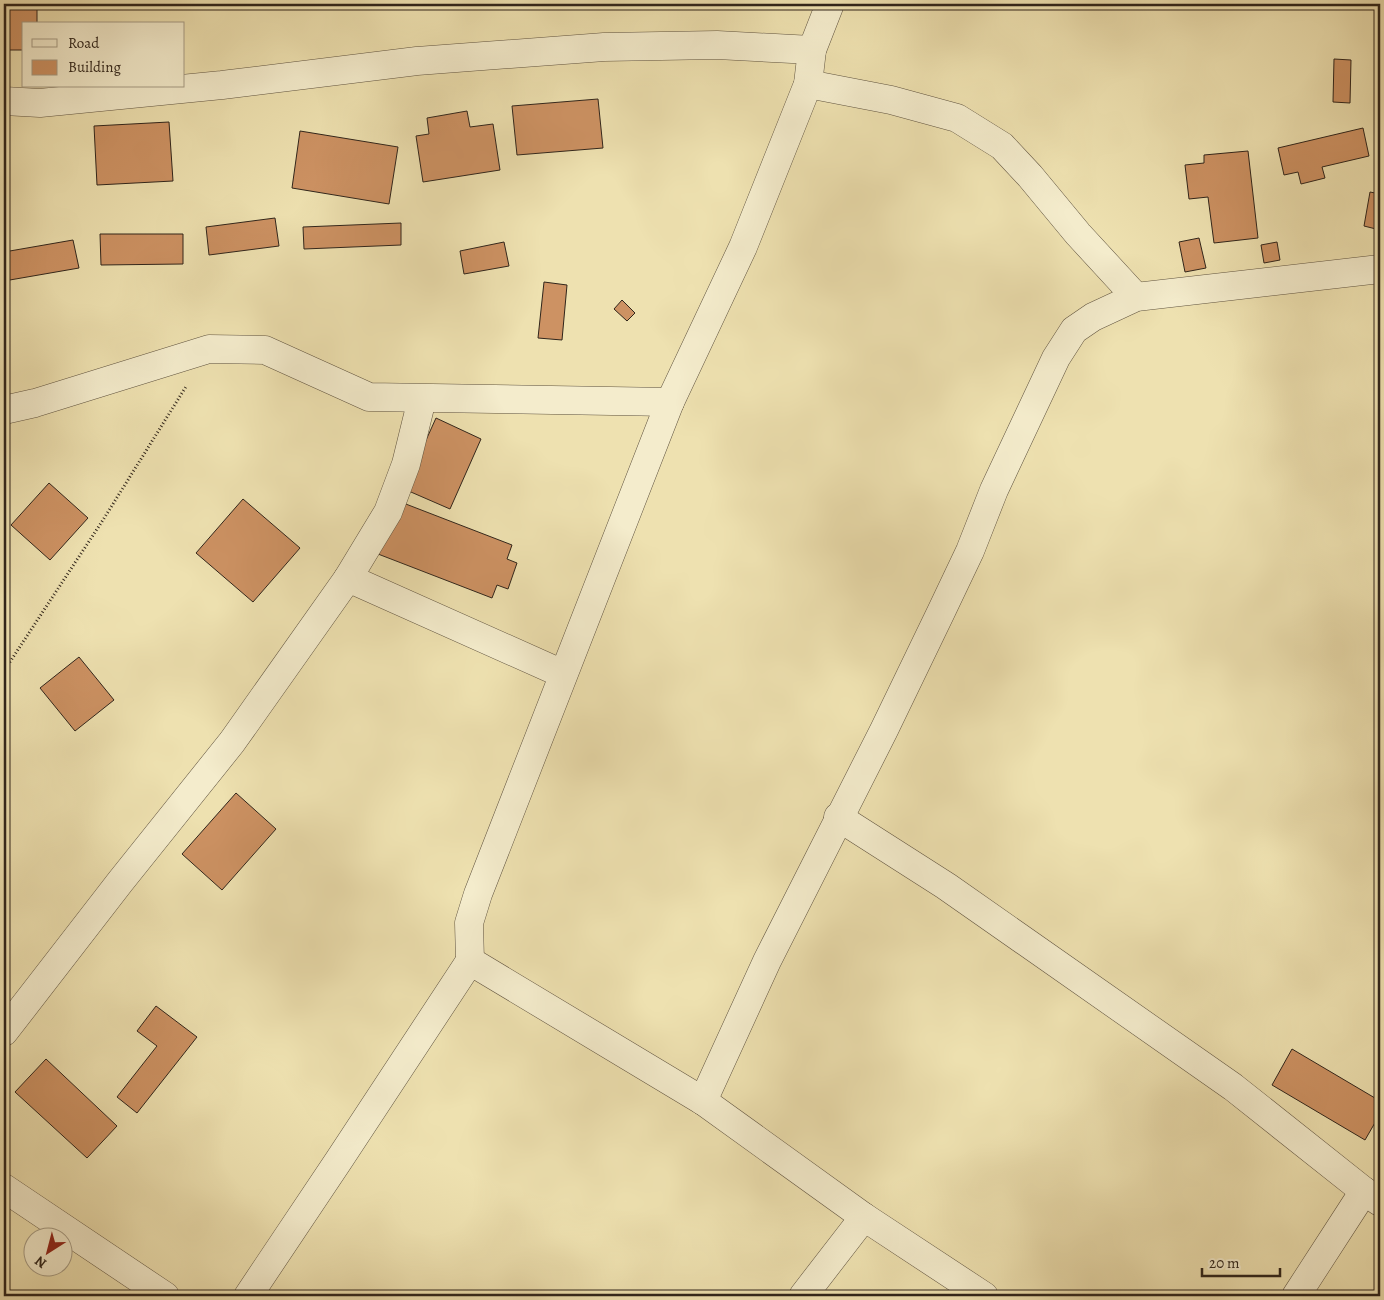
<svg xmlns="http://www.w3.org/2000/svg" width="1384" height="1300" font-family="Alegreya,serif">
<style>
.building{fill:#cd9263;stroke:#30251b}
.lines{fill:none;stroke-linecap:round;stroke-linejoin:round}
.street-casing{stroke:#605440;stroke-width:29}
.path{stroke:#30251b;stroke-width:3;stroke-dasharray:1 2.5;stroke-linecap:butt}
.street{stroke:#f4eccc;stroke-width:28}
</style>
<rect width="100%" height="100%" fill="#eee1b0"/>
<filter id="stains"><feTurbulence type="fractalNoise" baseFrequency=".004" numOctaves="4"/><feColorMatrix values="0 0 0 0 .2 0 0 0 0 .09 0 0 0 0 .02 0 0 0 .5 -.17"/></filter>
<radialGradient id="worn" r=".72"><stop offset=".6" stop-color="#630" stop-opacity="0"/><stop offset="1" stop-color="#630" stop-opacity=".3"/></radialGradient>
<g class="building">
<path d="M4,4H37V24H24V50H4Z"/>
<path d="M1334,59L1351,60L1350,103L1333,102Z"/>
<path d="M598,99L603,148L517,155L512,106Z"/>
<path d="M467,111L470,127L493,124L500,170L423,182L416,136L429,134L427,118Z"/>
<path d="M169,122L173,181L97,185L94,126Z"/>
<path d="M1363,128L1369,156L1322,167L1325,178L1301,184L1298,172L1284,175L1278,148Z"/>
<path d="M300,131L398,147L389,204L292,188Z"/>
<path d="M1248,151L1258,238L1214,243L1208,197L1189,199L1185,165L1204,163V155Z"/>
<path d="M1370,192L1380,194V230L1364,226Z"/>
<path d="M275,218L279,246L209,255L206,227Z"/>
<path d="M401,223V245L304,249L303,227Z"/>
<path d="M100,234H183V264L101,265Z"/>
<path d="M1199,238L1206,268L1185,272L1179,242Z"/>
<path d="M73,240L79,268L4,281V252Z"/>
<path d="M504,242L509,266L464,274L460,251Z"/>
<path d="M1277,242L1280,260L1264,263L1261,245Z"/>
<path d="M544,282L567,285L562,340L538,338Z"/>
<path d="M622,300L635,313L627,321L614,309Z"/>
<path d="M436,418L481,439L450,509L404,489Z"/>
<path d="M49,483L88,518L50,560L11,525Z"/>
<path d="M243,499L300,548L253,602L196,553Z"/>
<path d="M398,501L512,545L507,559L517,563L508,589L497,585L492,598L378,554Z"/>
<path d="M79,657L114,700L75,731L40,688Z"/>
<path d="M236,793L276,829L222,890L182,854Z"/>
<path d="M156,1006L197,1037L137,1113L117,1097L157,1046L137,1031Z"/>
<path d="M1292,1049L1380,1101V1114L1365,1140L1272,1085Z"/>
<path d="M46,1059L117,1126L87,1158L15,1092Z"/>
</g>
<g class="lines">
<defs>
<g id="street">
<path d="M808,84L891,100L957,118L1002,146L1030,176L1078,234L1136,297"/>
<path d="M4,101L40,103L222,85L417,61L604,47L717,45L812,50"/>
<path d="M4,410L35,403L209,349L265,350L369,397L670,402"/>
<path d="M348,578L563,674"/>
<path d="M838,817L946,886L1233,1087L1364,1191"/>
<path d="M470,961L469,923L478,894L670,402L743,247L808,84L812,50L830,4"/>
<path d="M4,1032L120,882L232,742L348,578L388,512L406,464L422,399"/>
<path d="M703,1101L767,961L884,730L941,612L970,551L994,490L1056,358L1074,330L1093,317L1136,297L1380,269"/>
<path d="M4,1188L165,1296"/>
<path d="M248,1296L339,1160L470,961L703,1101L864,1217"/>
<path d="M803,1296L864,1217L984,1296"/>
<path d="M1296,1296L1364,1191L1380,1202"/>
</g>
</defs>
<use href="#street" class="street-casing"/>
<path class="path" d="M4,671L103,520L187,385"/>
<use href="#street" class="street"/>
</g>
<rect width="1384" height="1300" fill="none" stroke="#eee1b0" stroke-width="20"/>
<rect x="5" y="5" width="1374" height="1290" fill="none" stroke="#30251b" stroke-width="2.5"/>
<rect x="10" y="10" width="1364" height="1280" fill="none" stroke="#30251b"/>
<rect x="22" y="22" width="162" height="65" fill="#f4eccc" stroke="#a69c85"/>
<rect x="32" y="39" width="25" height="8" fill="#f4eccc" stroke="#a69c85"/>
<text x="68" y="48" font-size="15" fill="#30251b">Road</text>
<rect x="32" y="60" width="25" height="15" fill="#cd9263" stroke="#a69c85"/>
<text x="68" y="72" font-size="15" fill="#30251b">Building</text>
<g transform="translate(48 1252) rotate(216)"><circle r="24" fill="#f4eccc" stroke="#a69c85"/>
<path d="M0-4L9 19L0 12L-9 19Z" fill="#8f2418"/>
<text y="-8" font-size="14" font-weight="bold" text-anchor="middle" fill="#30251b">N</text>
</g>
<path d="M1202 1268v8h78v-8" fill="none" stroke="#30251b" stroke-width="2.5"/>
<text x="1209" y="1268" font-size="15" fill="#30251b" stroke="#f4eccc" stroke-width="4" paint-order="stroke">20 m</text>
<rect width="100%" height="100%" filter="url(#stains)"/>
<rect width="100%" height="100%" fill="url(#worn)"/>
</svg>
